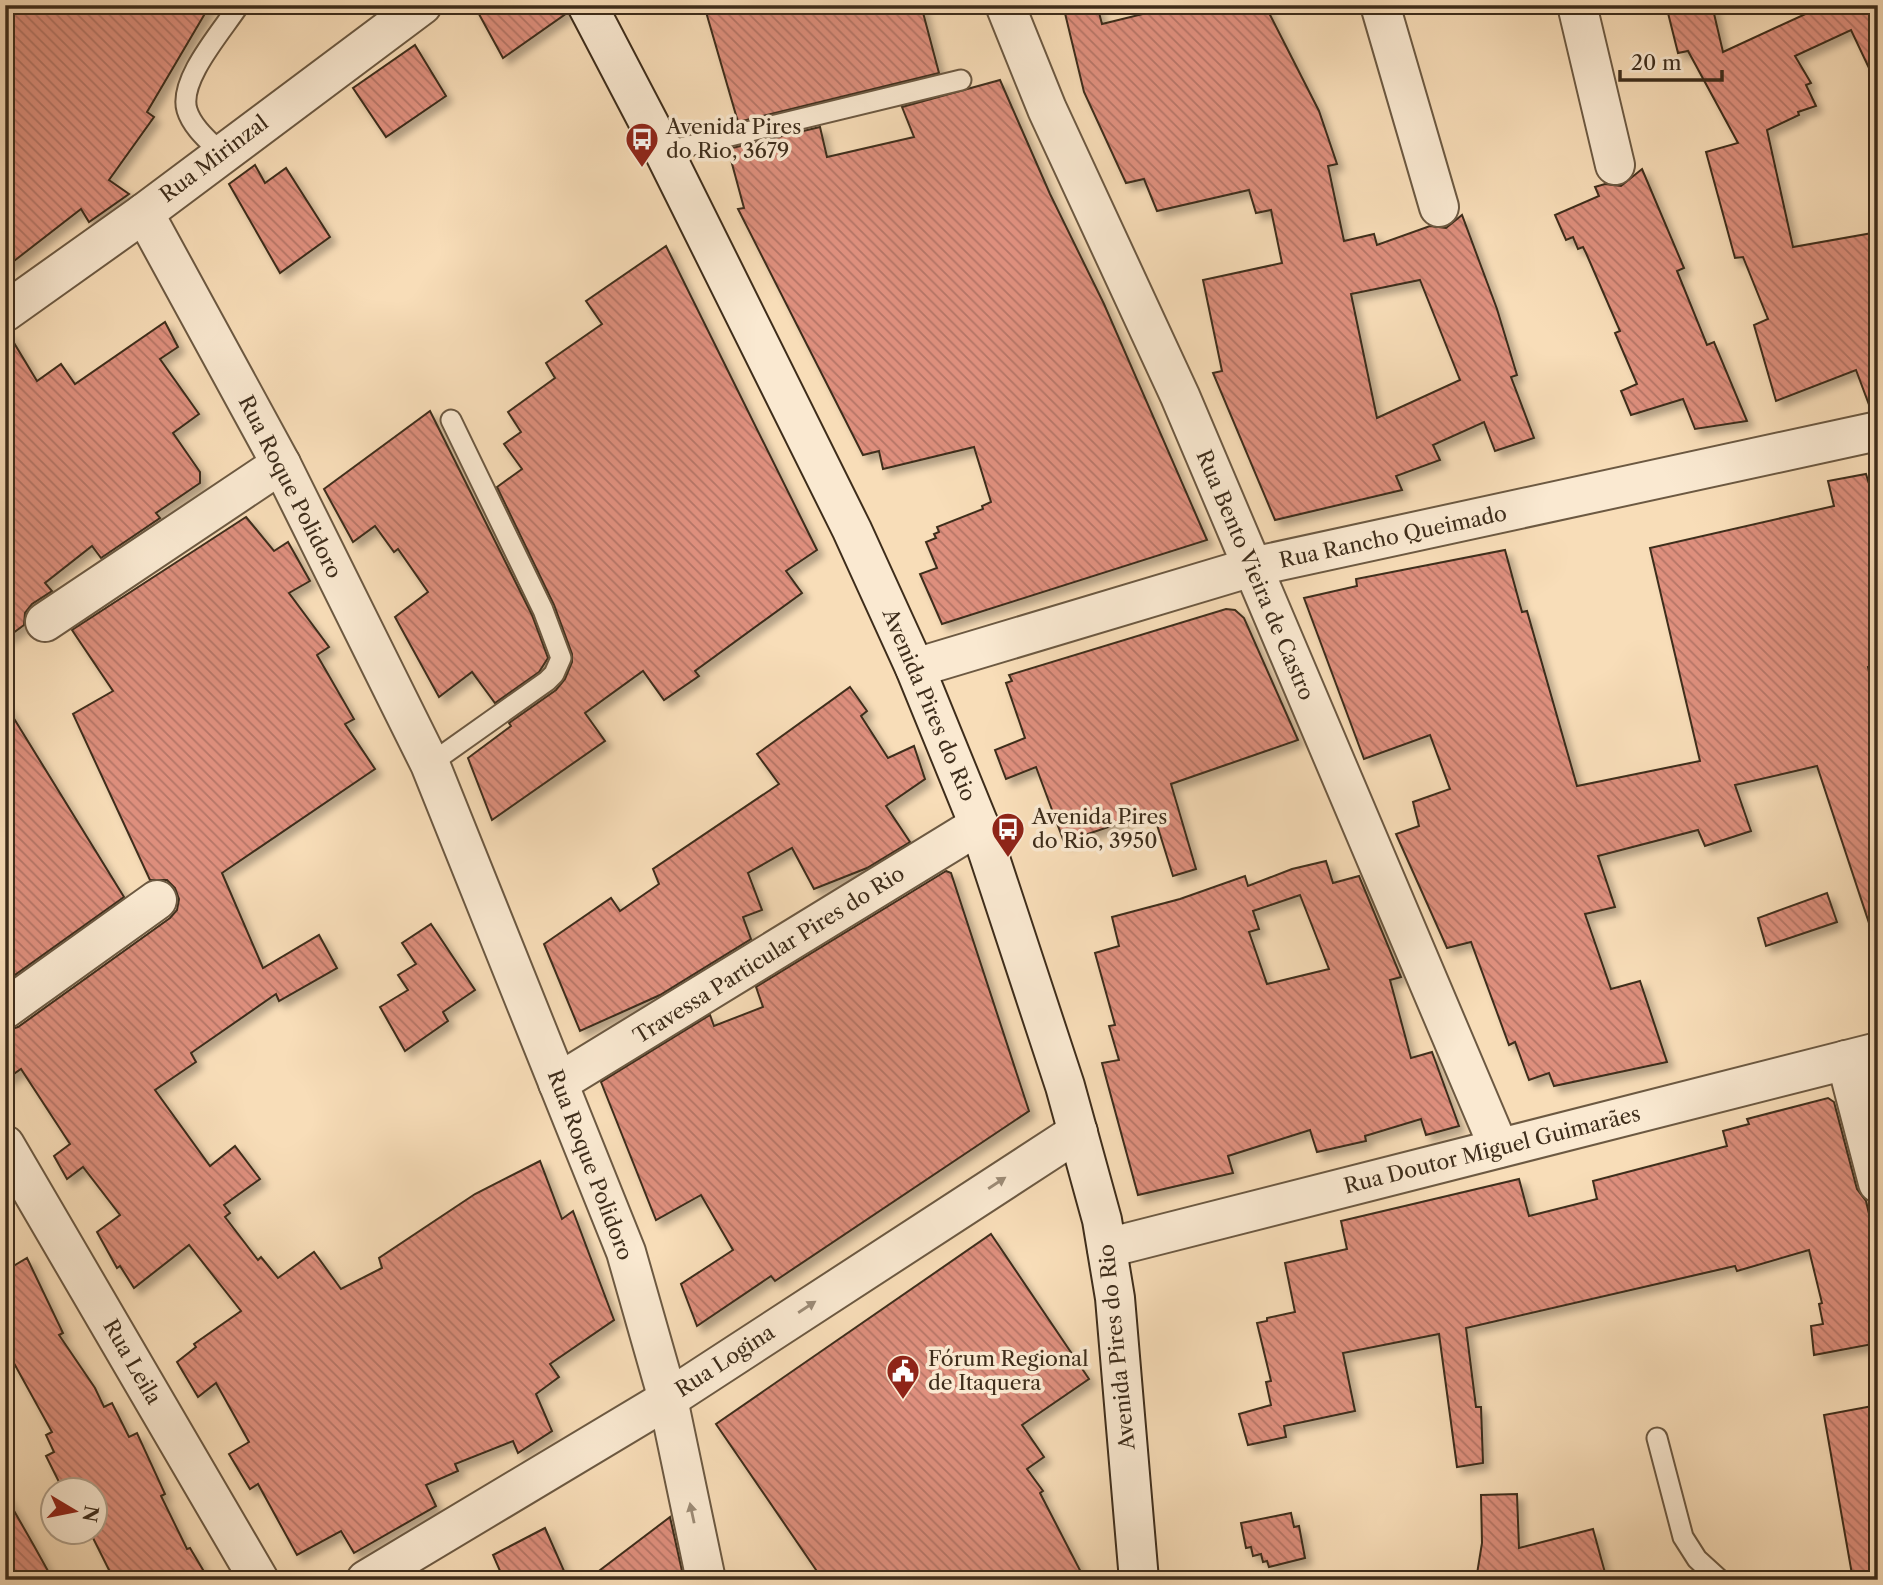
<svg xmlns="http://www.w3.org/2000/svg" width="1883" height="1585" font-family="'Libre Caslon Text',serif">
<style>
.building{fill:url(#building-back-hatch);stroke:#3e2d1b;stroke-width:2;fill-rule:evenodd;filter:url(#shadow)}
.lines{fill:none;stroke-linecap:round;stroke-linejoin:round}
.service-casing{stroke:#6c5942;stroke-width:23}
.minor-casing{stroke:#6c5942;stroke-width:42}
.secondary-casing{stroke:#3e2d1b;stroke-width:42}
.service{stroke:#fae9d1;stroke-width:19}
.minor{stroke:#fae9d1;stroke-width:38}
.secondary{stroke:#fae9d1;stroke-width:38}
.oneway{fill:#9c8b76}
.labels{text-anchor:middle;stroke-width:7;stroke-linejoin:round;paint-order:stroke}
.poi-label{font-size:21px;fill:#3e2d1b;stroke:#fae9d1;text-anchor:start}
.street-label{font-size:21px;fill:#3e2d1b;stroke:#fae9d1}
</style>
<defs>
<pattern id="building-back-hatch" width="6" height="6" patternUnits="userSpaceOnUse" patternTransform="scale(1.75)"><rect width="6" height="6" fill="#de8f7d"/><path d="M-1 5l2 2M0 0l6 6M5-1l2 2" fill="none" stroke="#b57566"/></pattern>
<filter id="shadow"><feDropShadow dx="6" dy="6" stdDeviation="3.5" flood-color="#0004"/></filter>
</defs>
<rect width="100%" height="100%" fill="#f8ddb8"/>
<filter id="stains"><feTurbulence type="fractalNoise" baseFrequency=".00286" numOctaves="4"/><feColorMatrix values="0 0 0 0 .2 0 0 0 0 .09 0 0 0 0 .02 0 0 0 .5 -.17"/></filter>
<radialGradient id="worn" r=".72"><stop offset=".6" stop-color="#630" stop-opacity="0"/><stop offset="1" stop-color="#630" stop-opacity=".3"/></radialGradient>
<g class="building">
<path d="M5,5H210L147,112L154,117L109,180L129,194L89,222L81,209L5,268Z"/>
<path d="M474,5H565L567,13L503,58Z"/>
<path d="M704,5H921L939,73L738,122Z"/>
<path d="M1063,5H1097L1102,24L1155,11L1154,5H1265L1319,111L1337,164L1328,166L1344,241L1374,234L1377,245L1430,226L1446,228L1462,215L1497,309L1517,375L1511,377L1534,438L1495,451L1484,422L1433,445L1440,460L1396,476L1402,490L1275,520L1213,373L1222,371L1203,280L1282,263L1271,210L1256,213L1249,190L1157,211L1144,179L1126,183L1084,92ZM1420,280L1460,380L1377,418L1351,294Z"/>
<path d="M1666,5H1712L1723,52L1825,5H1878V87L1851,30L1795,56L1811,83L1806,85L1816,106L1798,112L1799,115L1767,130L1793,247L1878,232V410H1871L1856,370L1776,401L1754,325L1768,319L1743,257L1735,258L1706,152L1738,143L1688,51L1678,53Z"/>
<path d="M415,45L446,96L386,137L353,88Z"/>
<path d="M1000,80L1050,194L1104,304L1207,540L942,624L920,574L937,568L926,542L936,538L934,534L939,532L937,527L983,509L982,506L991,502L974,447L883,469L879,451L863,455L738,209L744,208L728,149L820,127L827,157L914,137L902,107Z"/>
<path d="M255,165L265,183L286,168L330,237L280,273L229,184Z"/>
<path d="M1642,169L1684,268L1677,271L1707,345L1714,342L1747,421L1695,429L1683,399L1631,415L1621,391L1637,384L1615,333L1620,331L1586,253L1583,247L1578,249L1573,237L1566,240L1555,215L1599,196L1595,187L1605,184L1621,186Z"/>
<path d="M666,246L817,550L786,571L802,593L695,671L699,676L664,700L643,671L585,713L605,741L492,820L468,758L511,726L509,723L556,690L565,679L572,662V654L554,605L497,487L522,469L504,444L521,432L508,412L555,378L546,363L602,324L586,301Z"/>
<path d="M165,322L178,347L160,359L199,414L173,433L200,472V483L156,513L160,518L101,558L92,546L45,583L52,591L32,604L25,613L24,625L5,639V334L8,333L37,381L61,364L75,384Z"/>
<path d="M430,411L532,615L548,658L539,672L495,703L472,672L439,697L395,617L428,592L398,549L394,552L375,526L353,542L324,489Z"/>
<path d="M1866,474L1878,513V665L1868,667L1878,710V934L1873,935L1817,766L1735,785L1751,831L1705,846L1698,830L1598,856L1615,907L1585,914L1611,989L1640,981L1667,1062L1554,1086L1549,1073L1529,1080L1515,1042L1509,1045L1471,942L1447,948L1396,834L1419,826L1413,802L1450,789L1430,735L1364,759L1304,598L1357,586L1356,579L1505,550L1522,612L1527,611L1577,786L1700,761L1650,548L1834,506L1828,481Z"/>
<path d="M246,517L274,551L288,542L310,581L289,593L329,647L317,655L354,719L345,724L375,769L222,873L263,968L319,935L337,968L279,1001L276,994L191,1053L196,1062L155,1090L210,1166L235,1146L260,1179L224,1205L230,1213L225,1217L258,1260L261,1257L278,1278L314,1252L341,1289L382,1268L379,1258L475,1194L540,1161L562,1219L573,1211L614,1320L550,1364L559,1377L536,1394L552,1431L518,1453L513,1441L455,1464L458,1471L426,1485L436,1506L354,1553L341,1531L297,1555L258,1484L250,1489L229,1454L249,1442L216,1383L198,1397L177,1362L196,1347L194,1344L241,1311L189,1245L134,1288L120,1266L117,1268L97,1232L120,1215L83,1167L67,1179L54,1156L70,1144L21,1069L5,1080V1031L18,1027L170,918L177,910L179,899L175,888L167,880H150L73,714L113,691L72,630Z"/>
<path d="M1226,609L1235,610L1244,618L1298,740L1171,784L1196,869L1173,876L1153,812L1064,842L1036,767L1006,779L995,750L1025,738L1006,683L1012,681L1009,675Z"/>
<path d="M850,687L867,711L861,716L888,758L914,746L925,779L886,806L910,842L867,868L814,889L792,848L748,873L762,910L743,917L751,939L660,995L580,1031L544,944L611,898L620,911L659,884L653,869L779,784L757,754Z"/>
<path d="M5,704L124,897L5,982Z"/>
<path d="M1326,861L1333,883L1359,876L1401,977L1390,980L1411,1058L1432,1052L1459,1126L1426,1135L1421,1119L1365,1136L1366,1141L1317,1152L1310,1130L1228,1156L1233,1173L1138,1195L1102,1063L1119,1060L1109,1026L1115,1025L1095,953L1119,946L1112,917L1180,899L1245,876L1248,886L1292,869ZM1300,895L1329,969L1267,984L1249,932L1259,929L1253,911Z"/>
<path d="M946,871L951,873L1029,1111L775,1281L771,1276L697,1326L681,1284L733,1250L701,1195L656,1220L601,1082L710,1015L714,1026L763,1007L756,987Z"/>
<path d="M1827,893L1837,922L1766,946L1758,918Z"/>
<path d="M431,924L475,990L443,1012L448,1021L405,1051L380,1007L408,990L398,975L416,964L402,943Z"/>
<path d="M1828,1098L1834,1102L1857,1189L1866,1201L1878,1252V1343L1814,1355L1811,1326L1823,1324L1819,1304L1822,1303L1809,1250L1737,1271L1735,1266L1466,1328L1476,1407H1481L1483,1463L1457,1467L1439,1334L1343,1353L1355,1411L1284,1426L1286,1437L1248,1445L1239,1414L1271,1405L1266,1382L1271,1381L1257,1323L1267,1321V1318L1295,1312L1285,1263L1347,1249L1341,1221L1519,1179L1529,1216L1597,1199L1593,1181L1727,1146L1723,1131L1749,1124L1747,1119Z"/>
<path d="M991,1234L1089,1379L1022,1425L1044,1457L1027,1469L1043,1491L1040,1493L1085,1580H823L716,1424Z"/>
<path d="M27,1258L63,1333L59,1335L95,1388L104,1407L112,1403L129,1437L137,1433L165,1494L161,1496L187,1549L190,1548L209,1580H114L90,1532H94V1490H63L46,1456L54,1452L46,1435L52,1432L5,1347V1271Z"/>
<path d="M1878,1405V1580H1853L1824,1415Z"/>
<path d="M1517,1494L1519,1548L1593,1529L1607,1580H1476L1482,1543L1481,1495Z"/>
<path d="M5,1495L33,1544L53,1580H5Z"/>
<path d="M1291,1513L1294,1527L1299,1526L1305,1558L1269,1567L1267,1561L1263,1562L1261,1554L1253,1556L1251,1547L1246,1548L1241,1523Z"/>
<path d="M670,1517L684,1580H587Z"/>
<path d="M545,1528L568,1580H504L493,1555Z"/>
</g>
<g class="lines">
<defs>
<g id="service">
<path d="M664,152L961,80"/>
<path d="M221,153C209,141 192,127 187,110C178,80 223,30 239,5"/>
<path d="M430,764L547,681L554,674L561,658L543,610L451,420"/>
<path d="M1657,1438L1683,1537L1697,1559L1720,1580"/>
</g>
<g id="minor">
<path d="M1005,5L1047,109L1180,396L1499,1148"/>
<path d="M1380,5L1439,207"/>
<path d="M1577,5L1615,165"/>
<path d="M144,213L281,464L430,764L626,1252L668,1399L706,1580"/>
<path d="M5,312L144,213L422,5"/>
<path d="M45,622L281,464"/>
<path d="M915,668L1252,567L1878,431"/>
<path d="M5,1009L157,900"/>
<path d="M1846,1060L1878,1183"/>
<path d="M558,1083L979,825"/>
<path d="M5,1145L259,1580"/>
<path d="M1107,1248L1878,1052"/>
<path d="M366,1580L668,1399L1078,1132"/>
</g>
<path id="secondary" d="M587,5L664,152L852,530L915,668L979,825L1065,1086L1102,1220L1115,1298L1139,1580"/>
</defs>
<use href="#service" class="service-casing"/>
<use href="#minor" class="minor-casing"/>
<use href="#secondary" class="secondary-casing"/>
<use href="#service" class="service"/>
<use href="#minor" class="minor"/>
<use href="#secondary" class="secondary"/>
</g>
<defs><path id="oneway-solid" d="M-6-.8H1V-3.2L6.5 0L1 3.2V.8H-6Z" transform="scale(1.75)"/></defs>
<g class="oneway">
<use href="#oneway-solid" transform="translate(997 1183) rotate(-33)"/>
<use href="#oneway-solid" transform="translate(807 1307) rotate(-33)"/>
<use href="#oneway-solid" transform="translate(692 1513) rotate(-102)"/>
</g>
<defs>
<symbol id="bus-pin" viewBox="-11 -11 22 30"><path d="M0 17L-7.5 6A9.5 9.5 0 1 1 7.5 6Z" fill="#8f2418" stroke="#fae9d1"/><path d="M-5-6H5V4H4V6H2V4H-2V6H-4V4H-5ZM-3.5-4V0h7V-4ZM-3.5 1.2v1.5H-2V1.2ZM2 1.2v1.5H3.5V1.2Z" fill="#fff"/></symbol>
<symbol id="civic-pin" viewBox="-11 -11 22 30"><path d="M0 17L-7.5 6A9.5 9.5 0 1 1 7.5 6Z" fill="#8f2418" stroke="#fae9d1"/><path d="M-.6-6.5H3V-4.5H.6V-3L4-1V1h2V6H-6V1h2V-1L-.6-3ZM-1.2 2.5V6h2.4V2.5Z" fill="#fff"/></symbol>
</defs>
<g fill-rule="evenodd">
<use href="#bus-pin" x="623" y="120" width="38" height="52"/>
<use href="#bus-pin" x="989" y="810" width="38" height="52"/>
<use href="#civic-pin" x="884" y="1352" width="38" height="52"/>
</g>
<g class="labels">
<g class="poi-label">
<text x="666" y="134">Avenida Pires<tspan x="666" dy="24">do Rio, 3679</tspan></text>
<text x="1032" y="824">Avenida Pires<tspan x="1032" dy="24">do Rio, 3950</tspan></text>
<text x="928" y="1366">Fórum Regional<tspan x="928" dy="24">de Itaquera</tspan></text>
</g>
<g class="street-label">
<text transform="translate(214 159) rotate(-37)" y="7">Rua Mirinzal</text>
<text transform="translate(290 487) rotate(63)" y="7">Rua Roque Polidoro</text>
<text transform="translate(1393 537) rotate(-12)" y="7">Rua Rancho Queimado</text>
<text transform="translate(1255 575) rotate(67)" y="7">Rua Bento Vieira de Castro</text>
<text transform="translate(929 705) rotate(67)" y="7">Avenida Pires do Rio</text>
<text transform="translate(769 955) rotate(-32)" y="7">Travessa Particular Pires do Rio</text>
<text transform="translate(1492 1150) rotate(-14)" y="7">Rua Doutor Miguel Guimarães</text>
<text transform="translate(590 1165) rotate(69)" y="7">Rua Roque Polidoro</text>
<text transform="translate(1117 1347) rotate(-96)" y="7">Avenida Pires do Rio</text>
<text transform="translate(725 1361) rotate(-33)" y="7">Rua Logina</text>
<text transform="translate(132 1362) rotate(60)" y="7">Rua Leila</text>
</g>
</g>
<rect width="1883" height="1585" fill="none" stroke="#f8ddb8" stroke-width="28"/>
<rect x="7" y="7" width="1869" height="1571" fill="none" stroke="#3e2d1b" stroke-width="3.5"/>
<rect x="14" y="14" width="1855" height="1557" fill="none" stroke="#3e2d1b" stroke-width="2"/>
<g transform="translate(74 1511) rotate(100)"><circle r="33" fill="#fae9d1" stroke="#af9e88" stroke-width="2"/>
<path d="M0-5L12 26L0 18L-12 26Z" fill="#8f2418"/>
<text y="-10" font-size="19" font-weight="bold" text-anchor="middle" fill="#3e2d1b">N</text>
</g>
<path d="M1620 70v10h102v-10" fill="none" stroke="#3e2d1b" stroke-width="3.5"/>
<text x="1631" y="70" font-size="21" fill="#3e2d1b" stroke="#fae9d1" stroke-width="5" paint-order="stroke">20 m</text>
<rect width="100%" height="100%" filter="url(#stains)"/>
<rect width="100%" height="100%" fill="url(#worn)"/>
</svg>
